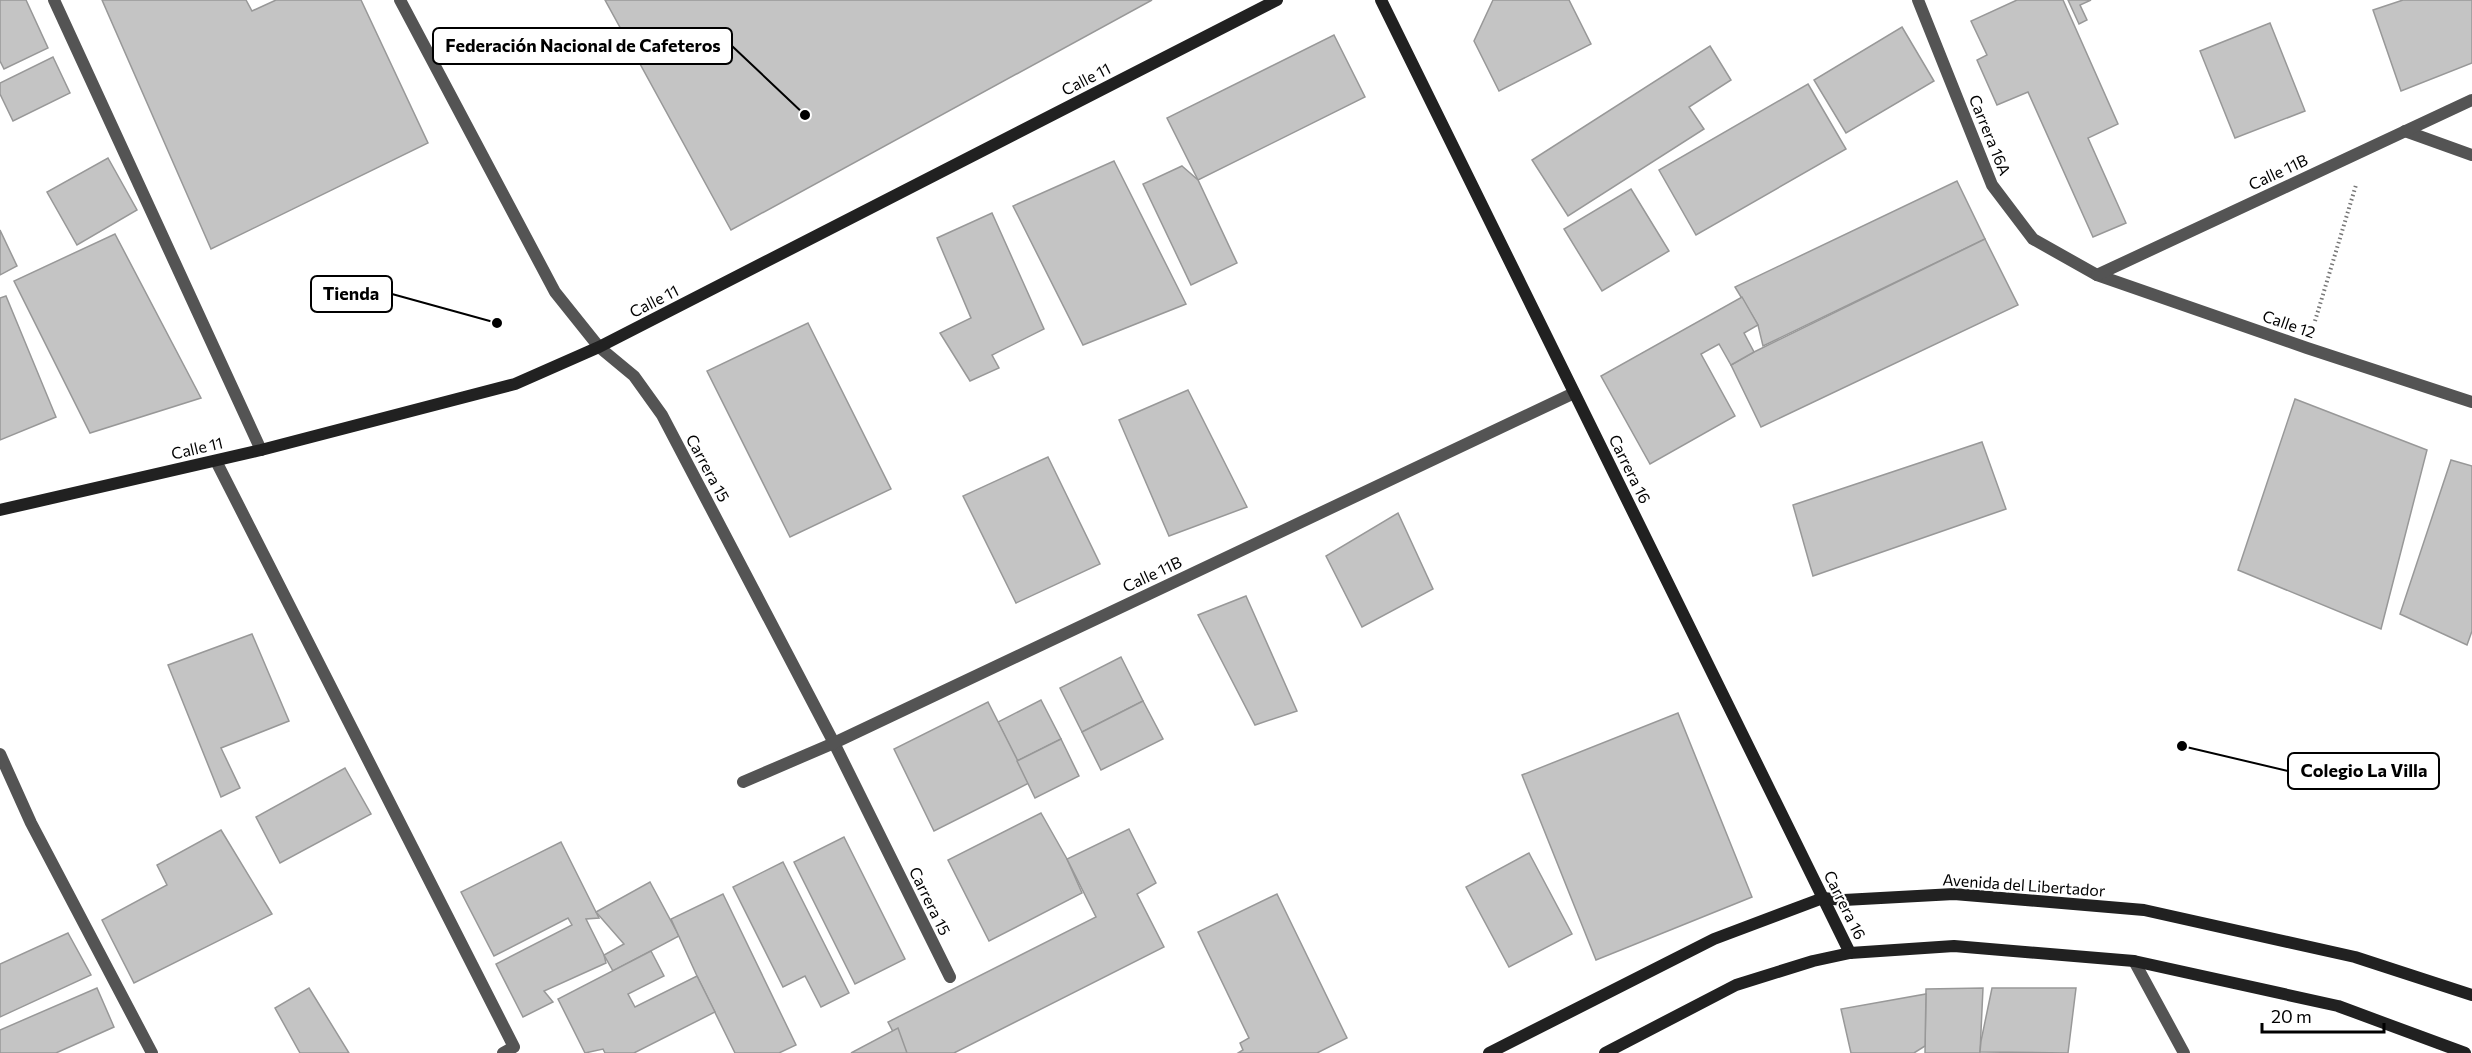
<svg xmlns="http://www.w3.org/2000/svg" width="2472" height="1053" font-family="Commissioner,sans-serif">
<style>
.building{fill:#c4c4c4;stroke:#989898;stroke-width:1.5}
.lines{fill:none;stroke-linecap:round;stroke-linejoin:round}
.path{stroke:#767676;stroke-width:4;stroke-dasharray:1.5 3;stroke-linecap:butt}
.street{stroke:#545454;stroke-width:12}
.secondary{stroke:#212121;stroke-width:12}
.labels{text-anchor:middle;stroke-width:4.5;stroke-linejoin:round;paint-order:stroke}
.street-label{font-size:16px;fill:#000;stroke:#fff}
.leader{fill:none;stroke:#000;stroke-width:2}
.callout-dot{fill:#000;stroke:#fff;stroke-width:2}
.callout{fill:#fff;stroke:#000;stroke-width:2}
.callout-label{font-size:18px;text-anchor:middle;font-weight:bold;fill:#000}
</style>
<rect width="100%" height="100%" fill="#fff"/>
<g class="building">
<path d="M0,0H26L48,48L4,69L0,61Z"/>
<path d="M102,0H246L252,11L276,0H361L428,143L211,249Z"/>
<path d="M605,0H1152L731,230Z"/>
<path d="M1493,0H1569L1591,44L1499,91L1474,41Z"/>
<path d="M2017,0H2063L2118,124L2088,138L2126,223L2093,237L2028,92L1997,105L1977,60L1987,55L1971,21Z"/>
<path d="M2068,0H2091L2080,5L2087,20L2079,24Z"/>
<path d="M2403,0H2472V63L2401,91L2373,10Z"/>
<path d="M2270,23L2305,111L2235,138L2200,51Z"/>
<path d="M1902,27L1934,81L1846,133L1814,80Z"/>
<path d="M1334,35L1365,97L1198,180L1167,118Z"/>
<path d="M1710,46L1731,80L1689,107L1704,129L1568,216L1532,160Z"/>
<path d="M53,57L70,93L13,121L0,94V83Z"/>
<path d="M1808,84L1846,149L1696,235L1659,170Z"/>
<path d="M108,158L137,210L77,245L47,192Z"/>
<path d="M1114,161L1186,304L1083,345L1013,206Z"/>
<path d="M1182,166L1198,180L1237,263L1191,285L1143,184Z"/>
<path d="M1957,181L1985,239L1763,346L1758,325L1735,287Z"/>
<path d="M1631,189L1669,251L1602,291L1564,229Z"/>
<path d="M992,213L1044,329L992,355L999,368L970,381L940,333L971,318L937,238Z"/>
<path d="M0,230L17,266L0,275Z"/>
<path d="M115,234L201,398L90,433L14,281Z"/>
<path d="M1985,239L2018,305L1761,427L1731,365L1754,352Z"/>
<path d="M6,296L56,417L0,440V298Z"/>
<path d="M1742,297L1758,325L1744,333L1754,352L1731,365L1719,344L1701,354L1735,416L1650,464L1601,376Z"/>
<path d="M808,323L891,489L790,537L707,371Z"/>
<path d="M1188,390L1247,507L1169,536L1119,420Z"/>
<path d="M2295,399L2427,450L2381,629L2238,570Z"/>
<path d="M1982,442L2006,509L1813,576L1793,505Z"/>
<path d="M1048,457L1100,564L1016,603L963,496Z"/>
<path d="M2451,460L2472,466V631L2467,645L2400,614Z"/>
<path d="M1398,513L1433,589L1362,627L1326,556Z"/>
<path d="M1246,596L1297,711L1255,725L1198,615Z"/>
<path d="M252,634L289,721L221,748L240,788L221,797L168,665Z"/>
<path d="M1121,657L1143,701L1082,732L1060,688Z"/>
<path d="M1041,700L1061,739L1017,761L998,722Z"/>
<path d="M1143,701L1163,739L1101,770L1082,732Z"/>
<path d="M988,702L1029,783L934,831L894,749Z"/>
<path d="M1678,713L1752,897L1596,960L1522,775Z"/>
<path d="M1061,739L1079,776L1035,798L1017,761Z"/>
<path d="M345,768L371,814L280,863L256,817Z"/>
<path d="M1041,813L1067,859L1082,893L989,941L948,860Z"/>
<path d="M1129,829L1156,883L1137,894L1164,947L954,1053H904L888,1022L1096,917L1067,859Z"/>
<path d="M221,830L272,914L134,983L102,920L167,885L157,865Z"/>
<path d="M844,837L905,959L855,984L794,862Z"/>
<path d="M561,842L599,918L586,919L604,955L606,963L544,991L553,1002L523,1017L496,964L572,925L568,918L494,956L461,892Z"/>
<path d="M1529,853L1572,934L1509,967L1466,887Z"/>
<path d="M783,862L849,993L821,1007L805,976L783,987L733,887Z"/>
<path d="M650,882L679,936L613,971L604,955L624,944L596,912Z"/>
<path d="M723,894L796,1045L779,1053H735L697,976L671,919Z"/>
<path d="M1277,894L1347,1038L1317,1053H1238L1243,1050L1240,1043L1249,1038L1198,932Z"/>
<path d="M68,933L91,975L0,1017V964Z"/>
<path d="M651,951L664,976L628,994L635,1007L697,976L715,1012L634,1053H605L603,1049L585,1053L558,999Z"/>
<path d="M97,988L114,1027L56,1053H0V1030Z"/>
<path d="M309,988L349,1053H300L275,1008Z"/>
<path d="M1983,988L1980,1053H1925L1926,989Z"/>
<path d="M1992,988H2076L2068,1053L1980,1052L1981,1041Z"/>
<path d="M1926,994L1925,1046L1914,1053H1851L1841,1009Z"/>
<path d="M898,1028L907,1053H851Z"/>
</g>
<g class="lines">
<path class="path" d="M2315,321L2356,185"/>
<g class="street">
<path d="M54,0L261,450"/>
<path d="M400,0L555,292L599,347L634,376L662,415L834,743L950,977"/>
<path d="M1918,0L1992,185L2033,239L2097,275L2307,348L2472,402"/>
<path d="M2405,131L2472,155"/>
<path d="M2097,275L2472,100"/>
<path d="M216,461L514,1047L503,1053"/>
<path d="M0,754L31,823L152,1053"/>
<path d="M743,782L834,743L1574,393"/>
<path d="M2134,961L2184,1053"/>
</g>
<g class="secondary">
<path d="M1381,0L1850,953"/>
<path d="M0,510L261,450L515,384L599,347L1277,0"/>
<path d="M1489,1053L1714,939L1823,898L1844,900L1954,894L2144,910L2355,957L2472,995"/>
<path d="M1605,1053L1736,985L1813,961L1850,953L1954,946L2134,961L2338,1006L2465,1053"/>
</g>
</g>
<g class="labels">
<g class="street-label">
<text transform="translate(1086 79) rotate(-27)" y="6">Calle 11</text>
<text transform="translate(1990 135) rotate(68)" y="6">Carrera 16A</text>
<text transform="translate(2278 172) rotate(-25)" y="6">Calle 11B</text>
<text transform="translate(654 301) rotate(-27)" y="6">Calle 11</text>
<text transform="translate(2289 324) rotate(19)" y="6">Calle 12</text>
<text transform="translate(197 448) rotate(-13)" y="6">Calle 11</text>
<text transform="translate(708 468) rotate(62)" y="6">Carrera 15</text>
<text transform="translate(1630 469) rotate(64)" y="6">Carrera 16</text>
<text transform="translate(1152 574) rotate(-25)" y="6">Calle 11B</text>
<text transform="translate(2024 885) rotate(4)" y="6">Avenida del Libertador</text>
<text transform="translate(930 901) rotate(64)" y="6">Carrera 15</text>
<text transform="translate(1845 905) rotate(64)" y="6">Carrera 16</text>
</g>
</g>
<path class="leader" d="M805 115L732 46M497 323L392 294M2182 746L2288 771"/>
<g class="callout-dot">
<circle cx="805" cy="115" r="6"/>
<circle cx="497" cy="323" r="6"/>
<circle cx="2182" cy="746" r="6"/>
</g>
<g class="callout">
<rect x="433" y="28" width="299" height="36" rx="6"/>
<rect x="311" y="276" width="81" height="36" rx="6"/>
<rect x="2288" y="753" width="151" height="36" rx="6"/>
</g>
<g class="callout-label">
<text x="583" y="52">Federación Nacional de Cafeteros</text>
<text x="351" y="300">Tienda</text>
<text x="2364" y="777">Colegio La Villa</text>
</g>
<path d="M2262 1023v9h122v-9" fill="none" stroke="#000000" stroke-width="3"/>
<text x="2271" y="1023" font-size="18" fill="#000000" stroke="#ffffff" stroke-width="4.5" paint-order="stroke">20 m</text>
</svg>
